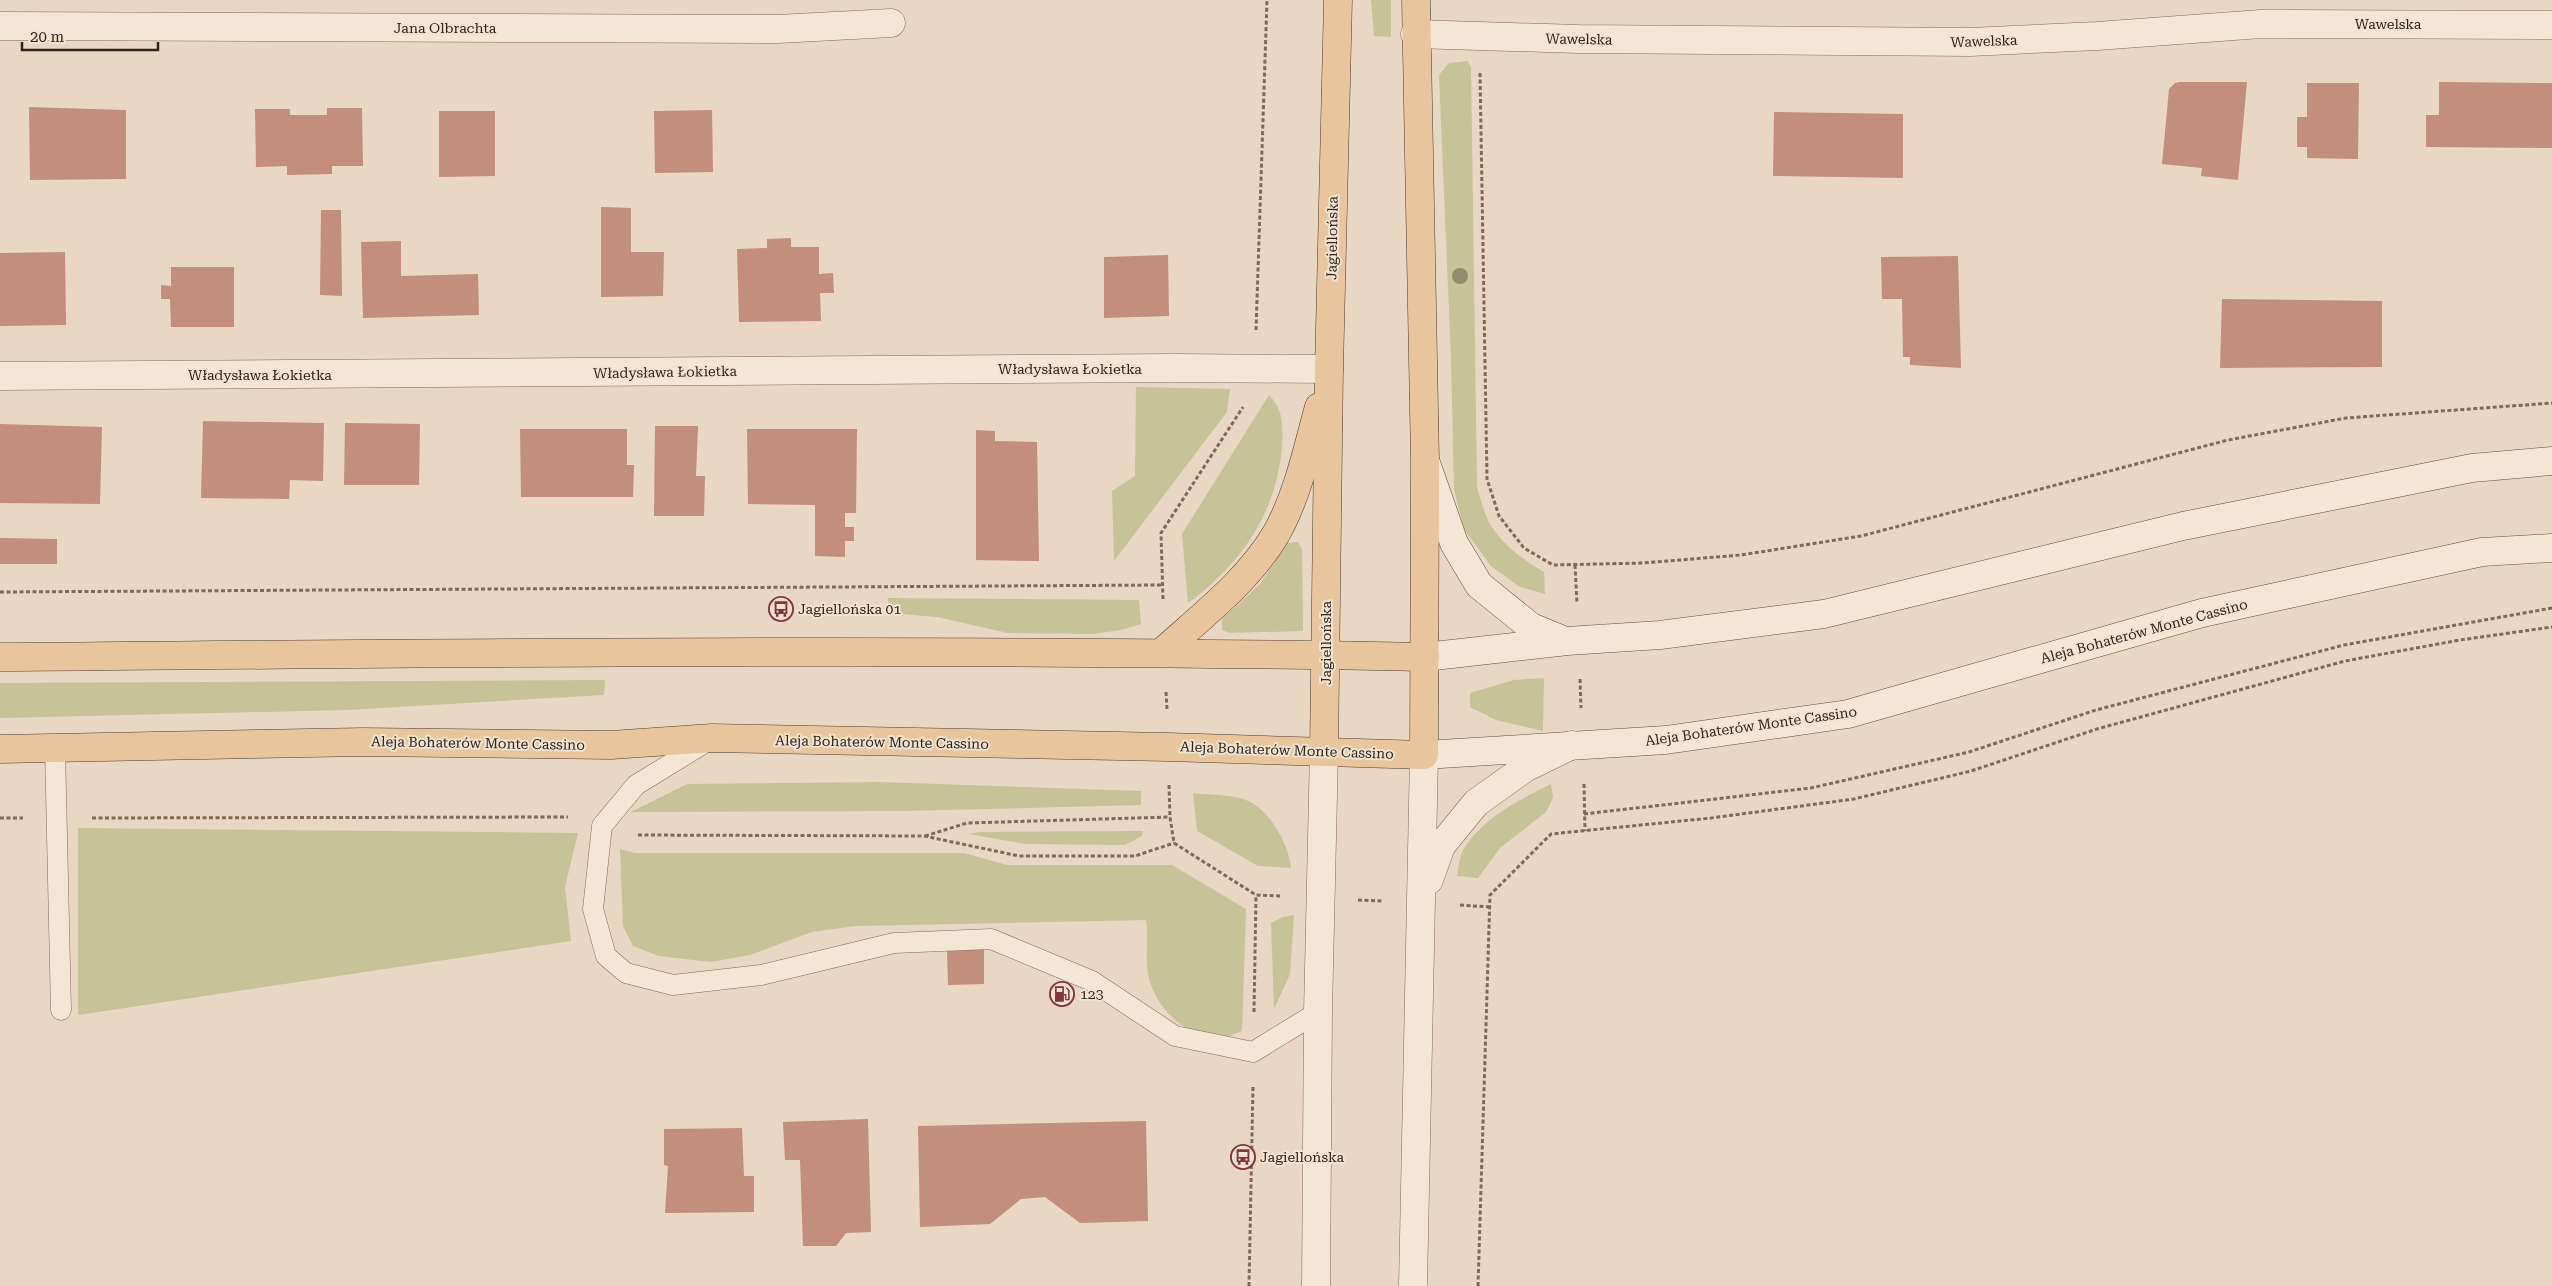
<svg xmlns="http://www.w3.org/2000/svg" width="2552" height="1286" font-family="'Roboto Serif',serif">
<style>
.green{fill:#c5c397}
.building{fill:#c38e7b}
.lines{fill:none;stroke-linecap:round;stroke-linejoin:round}
.service-casing{stroke:#80695b;stroke-width:21}
.minor-casing{stroke:#80695b;stroke-width:29}
.tertiary-casing{stroke:#80695b;stroke-width:29}
.secondary-casing{stroke:#624b3e;stroke-width:29}
.primary-casing{stroke:#4e392f;stroke-width:29}
.path{stroke:#80695b;stroke-width:3;stroke-dasharray:4 2.5;stroke-linecap:butt}
.service{stroke:#f4e6d4;stroke-width:20}
.minor{stroke:#f4e6d4;stroke-width:28}
.tertiary{stroke:#f4e6d4;stroke-width:28}
.secondary{stroke:#f4e6d4;stroke-width:28}
.primary{stroke:#e8c59d;stroke-width:28}
.tree{fill:#908b6c}
.labels{text-anchor:middle;stroke-width:4;stroke-linejoin:round;paint-order:stroke}
.street-label{font-size:14px;fill:#31241e;stroke:#f1e3d0}
.poi-label{font-size:14px;fill:#31241e;stroke:#f1e3d0;text-anchor:start}
</style>
<rect width="100%" height="100%" fill="#e8d7c2"/>
<g class="green">
<path d="M1371,0H1391V37L1374,36Z"/>
<path d="M1468,61L1471,68L1477,487C1480,497 1483,508 1487,518C1497,541 1523,560 1544,572L1545,594L1520,587L1491,566L1464,529L1454,489L1451,357L1439,75L1449,63Z"/>
<path d="M1136,387L1230,389L1227,412L1114,561L1112,491L1135,476Z"/>
<path d="M1269,395C1284,411 1283,427 1282,448C1276,514 1240,565 1188,603L1182,534Z"/>
<path d="M1298,542L1302,550L1303,631L1229,633L1222,630V619L1260,584L1287,543Z"/>
<path d="M888,598L1139,600L1141,624L1121,630L1093,634L1008,633L937,617L889,613Z"/>
<path d="M1544,678L1543,731L1496,720L1470,707V693L1514,680Z"/>
<path d="M605,680L604,695L347,710L0,718V683Z"/>
<path d="M879,782L1141,791V805L905,811L631,812L687,784Z"/>
<path d="M1551,784L1553,798L1546,812L1500,848L1478,878L1457,876C1459,867 1459,854 1465,847C1486,816 1519,800 1551,784Z"/>
<path d="M1193,793C1209,795 1227,794 1243,799C1268,806 1289,844 1291,868L1258,866L1197,831Z"/>
<path d="M78,828L578,833L565,887L571,941L78,1015Z"/>
<path d="M1143,831L1142,836L1125,845L1025,844L969,834L979,832Z"/>
<path d="M620,849L635,853H964L1007,865H1172L1246,909L1242,1031C1236,1033 1227,1038 1220,1038C1186,1038 1154,1007 1148,974C1145,956 1149,938 1146,920L855,926L812,932L750,955L710,962L659,956L633,946L623,926Z"/>
<path d="M1294,915L1290,974L1274,1009L1271,923L1283,917Z"/>
</g>
<g class="building">
<path d="M2180,82H2247L2238,180L2201,176L2202,168L2162,164L2169,89L2175,83Z"/>
<path d="M2439,82L2552,83V148L2426,147V115H2439Z"/>
<path d="M2307,83H2359L2358,159L2307,158V147H2297V117H2307Z"/>
<path d="M29,107L126,110V179L30,180Z"/>
<path d="M327,108H362L363,166H332V174L287,175V166L256,167L255,109H290V115H327Z"/>
<path d="M712,110L713,172L655,173L654,111Z"/>
<path d="M439,111H495V176L439,177Z"/>
<path d="M1774,112L1903,114V178L1773,176Z"/>
<path d="M601,207L631,208V252H664L663,296L601,297Z"/>
<path d="M321,210H341L342,296L320,295Z"/>
<path d="M791,238V247H819V274L833,273L834,293H820L821,321L739,322L737,249L767,248V239Z"/>
<path d="M401,241V276L478,274L479,315L363,318L361,242Z"/>
<path d="M65,252L66,325L0,326V253Z"/>
<path d="M1168,255L1169,316L1104,318V257Z"/>
<path d="M1958,256L1961,368L1910,365V357H1903L1902,299H1882L1881,257Z"/>
<path d="M171,267H234V327H171L170,299H161V285L171,286Z"/>
<path d="M2222,299L2382,301V367L2220,368Z"/>
<path d="M203,421L324,423L323,481L290,480L289,499L201,498Z"/>
<path d="M345,423L420,424L419,485H344Z"/>
<path d="M0,424L102,427L100,504L0,503Z"/>
<path d="M655,426H698L696,476H705L704,516H654Z"/>
<path d="M520,429H627V465H634L633,497H521Z"/>
<path d="M747,429H857L856,513H845V527H854V541H845V557L815,556V505L748,504Z"/>
<path d="M976,430L995,431V441L1037,442L1039,561L976,560Z"/>
<path d="M0,538L57,539V564H0Z"/>
<path d="M984,948V984L948,985L947,949Z"/>
<path d="M868,1119L871,1232L846,1233L836,1246H803L800,1160H785L783,1122Z"/>
<path d="M1146,1121L1148,1221L1080,1223L1045,1197L1021,1199L990,1224L920,1227L918,1126Z"/>
<path d="M742,1128L744,1176H754V1212L665,1213L668,1166L664,1165V1129Z"/>
</g>
<g class="lines">
<defs>
<g id="service">
<path d="M711,739L636,785L602,826L593,909L606,956L626,973L673,985L761,975L894,943L991,939L1092,981L1175,1036L1253,1052L1318,1012"/>
<path d="M55,748L61,1010"/>
</g>
<g id="minor">
<path d="M0,26L778,29L891,23"/>
<path d="M1415,34L1578,39L1970,42L2097,36L2261,24L2552,25"/>
<path d="M0,376L1174,368L1329,369"/>
</g>
<g id="tertiary">
<path d="M1429,880L1441,846L1476,803L1525,768L1572,745"/>
<path d="M1316,1286L1318,1012L1324,751"/>
<path d="M1413,1286L1424,755"/>
</g>
<g id="secondary">
<path d="M1426,463L1454,543L1479,585L1531,627L1565,641"/>
<path d="M1425,657L1567,641L1660,635L1824,614L2183,526L2472,468L2552,461"/>
<path d="M1424,755L1666,740L1848,714L2202,613L2482,552L2552,548"/>
</g>
<g id="primary">
<path d="M1162,652C1202,616 1248,581 1276,534C1298,495 1307,450 1319,407"/>
<path d="M0,657C475,653 950,648 1425,657"/>
<path d="M0,749L363,742L611,745L712,738L1168,747L1424,755L1425,461L1416,0"/>
<path d="M1324,751L1329,369L1338,0"/>
</g>
</defs>
<use href="#service" class="service-casing"/>
<use href="#minor" class="minor-casing"/>
<use href="#tertiary" class="tertiary-casing"/>
<use href="#secondary" class="secondary-casing"/>
<use href="#primary" class="primary-casing"/>
<g class="path">
<path d="M1480,73L1487,479L1499,516L1524,548L1553,565L1643,563L1741,555L1861,536L2228,440L2346,418L2552,403"/>
<path d="M1256,330L1267,0"/>
<path d="M1575,565L1577,603"/>
<path d="M0,592L1163,585"/>
<path d="M1163,599L1161,533L1243,407"/>
<path d="M1580,679L1581,708"/>
<path d="M1166,692L1167,709"/>
<path d="M1584,784L1585,831"/>
<path d="M1169,785L1170,817L1174,843L1256,895L1282,896"/>
<path d="M1584,814L1811,788L1969,752L2096,710L2344,645L2552,608"/>
<path d="M0,818H23"/>
<path d="M92,818L568,817"/>
<path d="M638,835L924,836L1019,856H1135L1174,843"/>
<path d="M925,836L967,823L1170,817"/>
<path d="M1358,900L1384,901"/>
<path d="M1460,905L1489,907"/>
<path d="M1254,1012L1256,895"/>
<path d="M1249,1286L1253,1085"/>
<path d="M1478,1286L1490,895L1551,834L1711,818L1854,799L1971,771L2097,729L2345,661L2460,640L2552,627"/>
</g>
<use href="#service" class="service"/>
<use href="#minor" class="minor"/>
<use href="#tertiary" class="tertiary"/>
<use href="#secondary" class="secondary"/>
<use href="#primary" class="primary"/>
</g>
<circle class="tree" cx="1460" cy="276" r="8"/>
<defs>
<symbol id="bus-ring" viewBox="-11 -11 22 22"><circle r="9.5" fill="#f1e3d0" stroke="#88323f" stroke-width="1.5"/><path d="M-5-6H5V4H4V6H2V4H-2V6H-4V4H-5ZM-3.5-4V0h7V-4ZM-3.5 1.2v1.5H-2V1.2ZM2 1.2v1.5H3.5V1.2Z" fill="#88323f"/></symbol>
<symbol id="fuel-ring" viewBox="-11 -11 22 22"><circle r="9.5" fill="#f1e3d0" stroke="#88323f" stroke-width="1.5"/><path d="M-5.5-6h7V0h2V4h1.3V-2.5L3-4.5l.8-.8L6-3V5H2.5V1h-1V6h-7ZM-4.2-4.7v3.2H.2V-4.7Z" fill="#88323f"/></symbol>
</defs>
<g fill-rule="evenodd">
<use href="#bus-ring" x="767" y="595" width="28" height="28"/>
<use href="#fuel-ring" x="1048" y="980" width="28" height="28"/>
<use href="#bus-ring" x="1229" y="1143" width="28" height="28"/>
</g>
<g class="labels">
<g class="street-label">
<text x="2388" y="29">Wawelska</text>
<text x="445" y="33">Jana Olbrachta</text>
<text transform="translate(1579 39) rotate(1)" y="5">Wawelska</text>
<text transform="translate(1984 41) rotate(-2)" y="5">Wawelska</text>
<text transform="translate(1332 238) rotate(-89)" y="5">Jagiellońska</text>
<text x="1070" y="374">Władysława Łokietka</text>
<text transform="translate(665 372) rotate(-1)" y="5">Władysława Łokietka</text>
<text x="260" y="380">Władysława Łokietka</text>
<text transform="translate(2144 631) rotate(-15)" y="5">Aleja Bohaterów Monte Cassino</text>
<text transform="translate(1326 643) rotate(-90)" y="5">Jagiellońska</text>
<text transform="translate(1751 726) rotate(-8)" y="5">Aleja Bohaterów Monte Cassino</text>
<text transform="translate(882 742) rotate(1)" y="5">Aleja Bohaterów Monte Cassino</text>
<text transform="translate(478 743) rotate(1)" y="5">Aleja Bohaterów Monte Cassino</text>
<text transform="translate(1287 750) rotate(2)" y="5">Aleja Bohaterów Monte Cassino</text>
</g>
<g class="poi-label">
<text x="798" y="614">Jagiellońska 01</text>
<text x="1080" y="999">123</text>
<text x="1260" y="1162">Jagiellońska</text>
</g>
</g>
<path d="M22 42v8h136v-8" fill="none" stroke="#31241e" stroke-width="2.5"/>
<text x="30" y="42" font-size="15" fill="#31241e" stroke="#f1e3d0" stroke-width="4" paint-order="stroke">20 m</text>
</svg>
